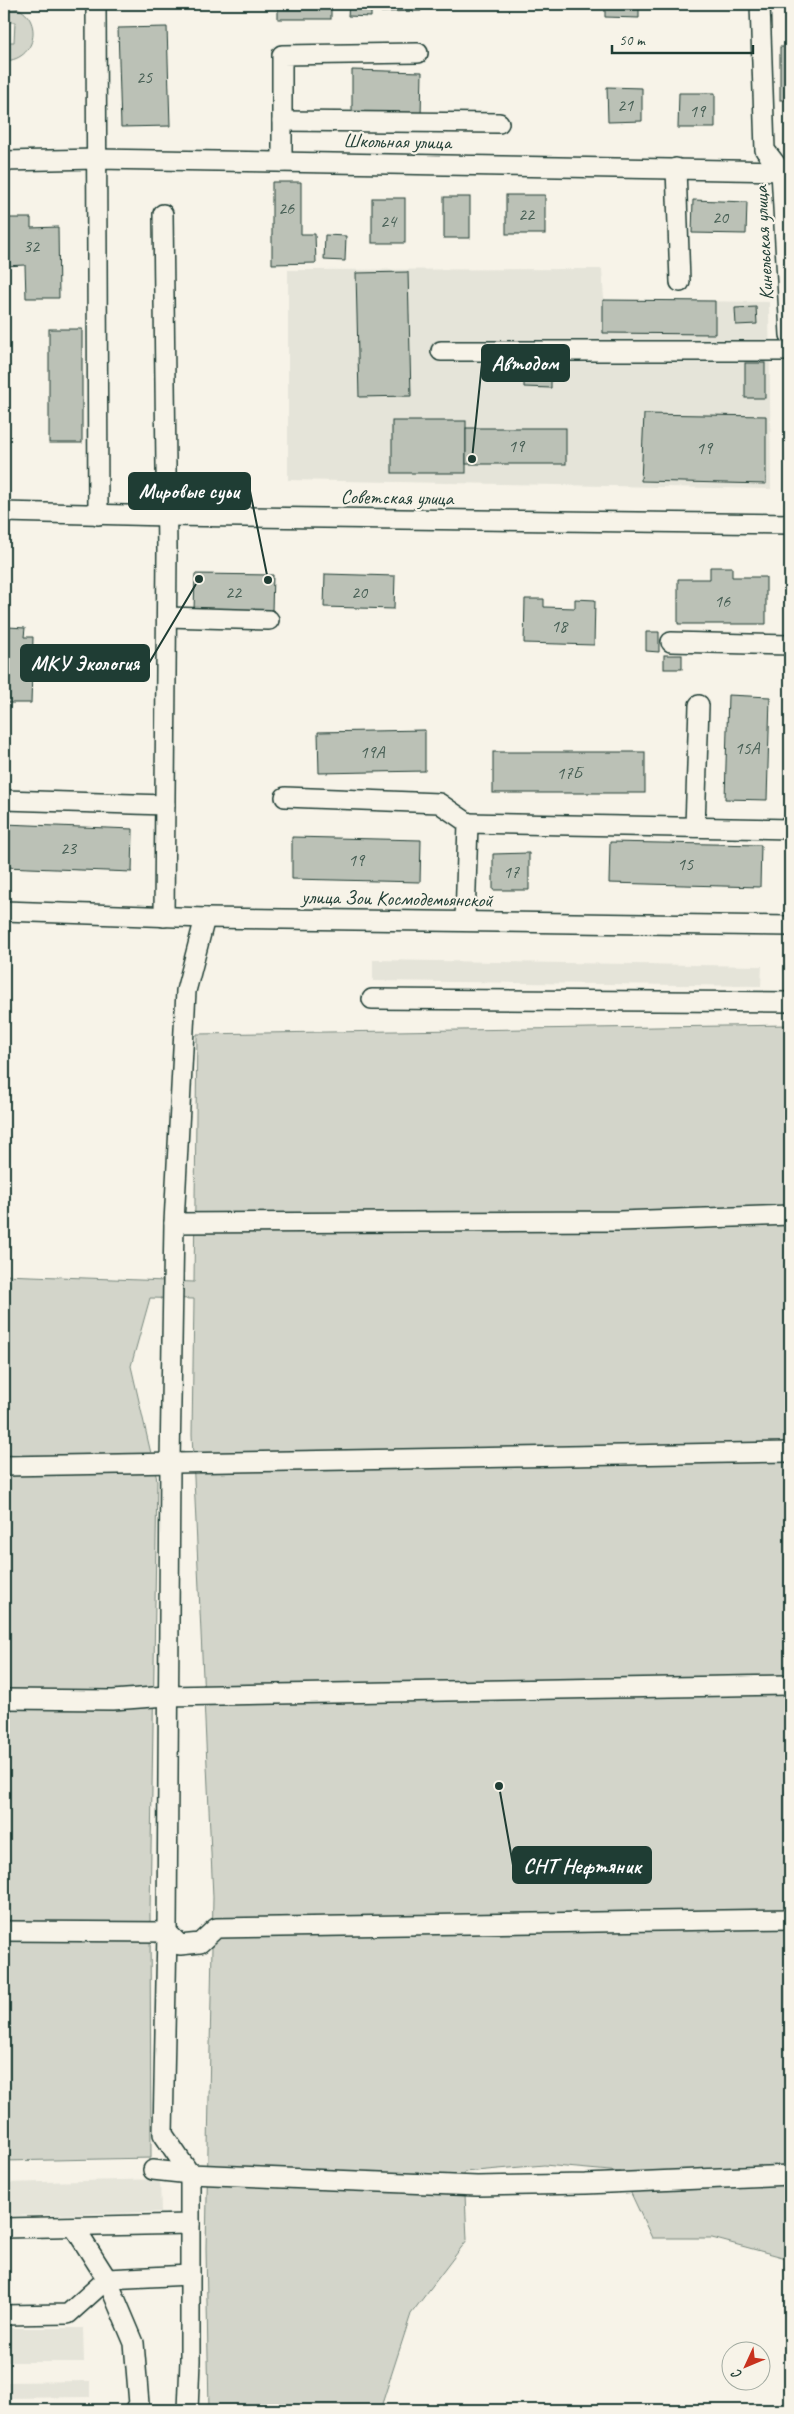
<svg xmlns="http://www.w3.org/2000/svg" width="794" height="2414" font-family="Caveat,sans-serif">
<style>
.built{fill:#e5e4d9}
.green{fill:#d3d5ca;stroke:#79897f}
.building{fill:#bbc1b6;stroke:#1f3d34}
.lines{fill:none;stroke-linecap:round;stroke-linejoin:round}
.minor-casing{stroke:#1f3d34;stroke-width:22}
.minor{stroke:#f7f3e8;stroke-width:19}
.labels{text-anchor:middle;stroke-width:4.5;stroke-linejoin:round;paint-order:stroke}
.number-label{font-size:18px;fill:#465e54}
.street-label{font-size:20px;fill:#1f3d34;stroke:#f7f3e8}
.leader{fill:none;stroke:#1f3d34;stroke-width:2}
.callout-dot{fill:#1f3d34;stroke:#f7f3e8;stroke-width:2}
.callout{fill:#1f3d34;stroke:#1f3d34;stroke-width:2}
.callout-label{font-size:21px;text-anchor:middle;font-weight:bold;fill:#fff}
</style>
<rect width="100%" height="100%" fill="#f7f3e8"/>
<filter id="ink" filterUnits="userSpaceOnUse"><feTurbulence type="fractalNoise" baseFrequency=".02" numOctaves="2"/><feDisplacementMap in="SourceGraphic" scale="10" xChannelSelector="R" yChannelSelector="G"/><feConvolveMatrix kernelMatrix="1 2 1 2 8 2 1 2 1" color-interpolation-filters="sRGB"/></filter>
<g filter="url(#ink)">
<g class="built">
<path d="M602,269L604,300L769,302L771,489L288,480V270Z"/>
<path d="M373,960L762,966L761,986L373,981Z"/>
<path d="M160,2179L161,2212L4,2216V2183Z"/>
<path d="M4,2328H83L84,2362H4Z"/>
<path d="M90,2381V2397L4,2398V2382Z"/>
</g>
<g class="green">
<path d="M8,6C43,9 41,60 4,61V42H14L15,22H8Z"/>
<path d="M790,1025V2259L712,2238H652L621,2172L544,2165L464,2172L467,2240L411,2314L380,2410H209L206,2248L213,1897L192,1434L194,1299L150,1298L131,1366L157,1480L150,1911L151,2158L4,2161V1275L194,1282L197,1034Z"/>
</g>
<g class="building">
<path d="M110,4H158L159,6L111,8Z"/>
<rect x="278" y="4" width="53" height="15"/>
<path d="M349,4H371V17L348,16Z"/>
<path d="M381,4H421V11L381,12Z"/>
<path d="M605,4H639V18L605,17Z"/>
<path d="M167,27L170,126L121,127L118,28Z"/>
<rect x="780" y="47" width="10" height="53"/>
<path d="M352,70L422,72L421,116L352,114Z"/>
<path d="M607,87L642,88V121L608,122Z"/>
<path d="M679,93H715V128H678Z"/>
<path d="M272,182H301V234H315L316,263L272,264Z"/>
<rect x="506" y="195" width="39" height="39"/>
<rect x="444" y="197" width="26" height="41"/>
<rect x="372" y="198" width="33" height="45"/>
<path d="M693,200L747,202L746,234L692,233Z"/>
<path d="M4,218H31V228L58,227L59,298H26L25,265L4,266Z"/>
<path d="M325,235L346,236L345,261L324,260Z"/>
<path d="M408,272L411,396L359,397L356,273Z"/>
<path d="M603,300L715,301V334L603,333Z"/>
<path d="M756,307L757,324L736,325L735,308Z"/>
<rect x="49" y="329" width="33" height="114"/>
<rect x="745" y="363" width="20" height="35"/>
<path d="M524,368H551V388L524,387Z"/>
<path d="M644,414L766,416V484L641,481Z"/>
<rect x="392" y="421" width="74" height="52"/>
<rect x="466" y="428" width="100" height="36"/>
<path d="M710,567H732V577H766V624H678V579H710Z"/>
<path d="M195,574L273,575L272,611L194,610Z"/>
<path d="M325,574L395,576L394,609L324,607Z"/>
<path d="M525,599H544V607L575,608V599L595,600L594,645L524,643Z"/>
<path d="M8,627L25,628L24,637H33L31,703H4V637H8Z"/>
<path d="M646,632H659V652L646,651Z"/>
<rect x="664" y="655" width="18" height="14"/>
<path d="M728,695L770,697L767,800L725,799Z"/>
<path d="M425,730V771L319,773L318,732Z"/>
<rect x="493" y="752" width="152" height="41"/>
<path d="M4,824L133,829L132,872L4,867Z"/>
<path d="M292,837L421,840L420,882L292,879Z"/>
<path d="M610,842L761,845L760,887L609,883Z"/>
<path d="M529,853V890H493V854Z"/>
</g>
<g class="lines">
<defs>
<g id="minor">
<path d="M96,4L98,515"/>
<path d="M760,4L765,150L781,171L790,335"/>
<path d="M282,121L499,123"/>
<path d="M4,161L97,159L790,171"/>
<path d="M282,162V55L418,53"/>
<path d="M676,168L680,282"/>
<path d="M163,214L167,550L164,917"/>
<path d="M441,351H790"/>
<path d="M4,512L167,516L790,524"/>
<path d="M167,617L269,620"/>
<path d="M671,642L790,645"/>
<path d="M285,797L439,803L468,823"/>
<path d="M4,800L165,805"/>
<path d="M695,827L699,705"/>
<path d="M4,911L205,918L790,926"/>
<path d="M465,920L468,823L790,829"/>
<path d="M372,999L790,1002"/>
<path d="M174,1223L620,1221L790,1215"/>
<path d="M4,1466L790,1452"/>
<path d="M4,1699L113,1700L167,1696L790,1685"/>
<path d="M4,1931L167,1932L180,1945L200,1943L216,1928L790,1919"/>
<path d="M153,2170L190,2174L477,2186L586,2184L790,2175"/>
<path d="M74,2227L107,2279L134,2343L139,2404L135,2410"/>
<path d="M4,2228L190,2224"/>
<path d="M4,2315L68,2314L107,2279L190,2275"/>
<path d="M188,2410L190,2361V2174L163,2134L167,1932L170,1462L174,1223L186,991L205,918"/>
</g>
</defs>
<use href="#minor" class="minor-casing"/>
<use href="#minor" class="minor"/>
</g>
</g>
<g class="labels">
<g class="number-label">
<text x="144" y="83">25</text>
<text x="625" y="111">21</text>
<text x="697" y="117">19</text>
<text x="286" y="214">26</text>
<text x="526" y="220">22</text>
<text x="720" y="223">20</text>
<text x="388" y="227">24</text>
<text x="31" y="252">32</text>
<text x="516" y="452">19</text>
<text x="704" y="454">19</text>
<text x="233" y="598">22</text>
<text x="359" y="598">20</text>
<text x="722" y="607">16</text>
<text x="559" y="632">18</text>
<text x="747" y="754">15А</text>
<text x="372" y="758">19А</text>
<text x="569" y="779">17Б</text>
<text x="68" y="854">23</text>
<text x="356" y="866">19</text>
<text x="685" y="870">15</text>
<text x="511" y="878">17</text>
</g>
<g class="street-label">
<text transform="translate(397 141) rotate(1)" y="7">Школьная улица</text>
<text transform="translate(763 243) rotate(-93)" y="7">Кинельская улица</text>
<text transform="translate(397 497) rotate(1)" y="7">Советская улица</text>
<text transform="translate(397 898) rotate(1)" y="7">улица Зои Космодемьянской</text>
</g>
</g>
<path class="leader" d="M472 459L482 363M268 580L250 491M199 579L149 663M499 1786L513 1865"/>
<g class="callout-dot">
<circle cx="472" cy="459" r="5"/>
<circle cx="268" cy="580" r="5"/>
<circle cx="199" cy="579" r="5"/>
<circle cx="499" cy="1786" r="5"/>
</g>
<g class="callout">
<rect x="482" y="345" width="87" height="36" rx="5"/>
<rect x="129" y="473" width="121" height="36" rx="5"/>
<rect x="21" y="645" width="128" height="36" rx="5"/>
<rect x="513" y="1847" width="138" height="36" rx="5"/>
</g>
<g class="callout-label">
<text x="525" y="370">Автодом</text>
<text x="189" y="498">Мировые суьи</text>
<text x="85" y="670">МКУ Экология</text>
<text x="582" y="1873">СНТ Нефтяник</text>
</g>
<rect width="794" height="2414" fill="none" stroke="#f7f3e8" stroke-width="20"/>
<rect x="10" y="10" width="774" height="2394" fill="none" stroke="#1f3d34" stroke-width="2" filter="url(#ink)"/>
<g transform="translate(746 2366) rotate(226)"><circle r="24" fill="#f7f3e8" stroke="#a1aaa0"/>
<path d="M0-4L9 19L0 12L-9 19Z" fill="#c8321e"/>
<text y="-8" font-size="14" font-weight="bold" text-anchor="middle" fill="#1f3d34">С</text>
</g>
<path d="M612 45v8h141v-8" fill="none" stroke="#1f3d34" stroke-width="2.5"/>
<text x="619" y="45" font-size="15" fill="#1f3d34" stroke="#f7f3e8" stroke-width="4" paint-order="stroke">50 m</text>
</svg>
